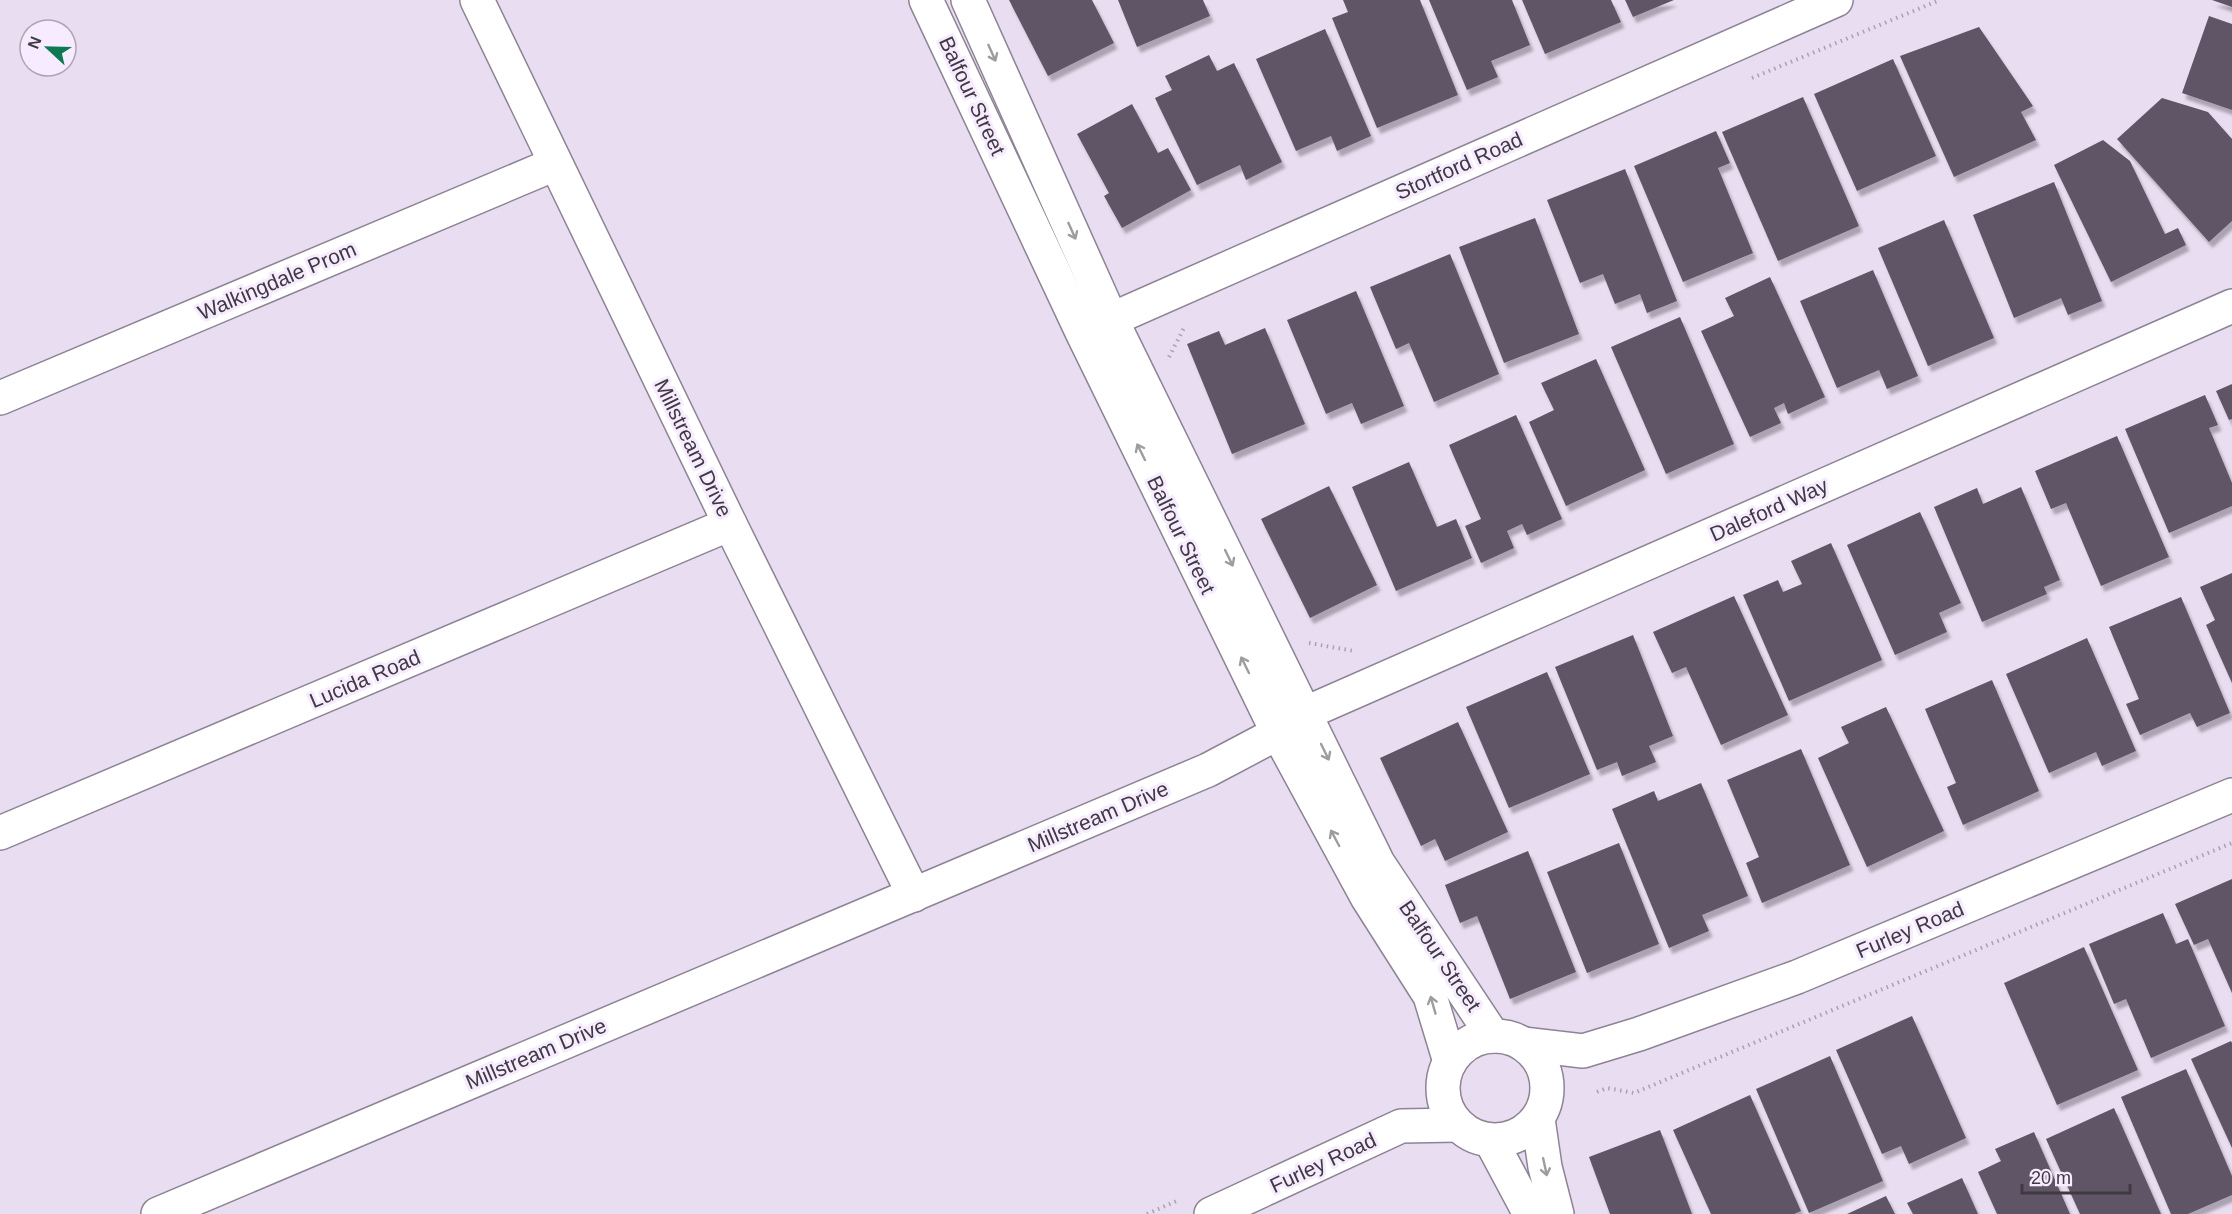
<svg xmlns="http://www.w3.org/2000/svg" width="2232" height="1214" font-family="Helvetica,sans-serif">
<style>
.building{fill:#5f5566;filter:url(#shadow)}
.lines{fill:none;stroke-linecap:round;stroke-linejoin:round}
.minor-casing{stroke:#8d8395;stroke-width:36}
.path{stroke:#a9a1b0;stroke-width:4;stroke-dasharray:1.5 4.5;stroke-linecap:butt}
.minor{stroke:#fff;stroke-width:33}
.oneway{stroke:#9f9ca0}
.labels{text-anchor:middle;stroke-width:6;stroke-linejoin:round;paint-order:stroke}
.street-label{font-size:21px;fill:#3f3a42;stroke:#f6ebff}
</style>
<defs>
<filter id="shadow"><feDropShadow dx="3.5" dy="6" stdDeviation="1.5" flood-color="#0004"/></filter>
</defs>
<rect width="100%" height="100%" fill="#e9def1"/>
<g class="building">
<path d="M1009,0H1092L1114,43L1048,76Z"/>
<path d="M1118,0H1203L1210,16L1137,47Z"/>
<path d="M1343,0H1420L1458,95L1377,128L1332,18L1348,12Z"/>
<path d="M1429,0H1512L1530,45L1491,61L1498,77L1467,90Z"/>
<path d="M1522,0H1611L1621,22L1545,54Z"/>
<path d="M1625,0H1674L1633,17Z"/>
<path d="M2212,0H2232V7Z"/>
<path d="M2209,16L2232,24V110L2182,93Z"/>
<path d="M1979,27L2033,106L2021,112L2036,140L1954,177L1900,56Z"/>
<path d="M1325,29L1371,136L1337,151L1331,136L1296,151L1256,59Z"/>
<path d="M1209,55L1217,71L1234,63L1282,162L1246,180L1240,165L1197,185L1155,98L1172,90L1165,76Z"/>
<path d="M1893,59L1936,156L1857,191L1814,94Z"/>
<path d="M1803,97L1859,226L1778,261L1722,132Z"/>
<path d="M2162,98L2208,112L2232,139V221L2209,242L2117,139Z"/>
<path d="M1132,104L1158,153L1168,148L1191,190L1122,228L1104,196L1109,193L1077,134Z"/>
<path d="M1716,131L1730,163L1718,168L1753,253L1683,282L1634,166Z"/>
<path d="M2103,140L2130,161L2165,234L2178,228L2186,245L2111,282L2054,165Z"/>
<path d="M1625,169L1677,301L1647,313L1640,294L1615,304L1603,274L1580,283L1547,200Z"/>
<path d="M2054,182L2102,301L2068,315L2061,298L2014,318L1973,215Z"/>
<path d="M1535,218L1579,334L1504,363L1459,247Z"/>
<path d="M1944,220L1994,338L1928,366L1878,248Z"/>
<path d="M1450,254L1499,374L1434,402L1409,343L1396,349L1370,287Z"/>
<path d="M1873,270L1918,376L1887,389L1879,370L1837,388L1800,301Z"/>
<path d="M1770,277L1825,397L1788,414L1784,403L1774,408L1781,423L1750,437L1701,331L1734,316L1725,298Z"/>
<path d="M1356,291L1404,406L1361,424L1352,403L1326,414L1287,320Z"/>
<path d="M1680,317L1734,444L1666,474L1611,347Z"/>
<path d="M1265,328L1305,424L1232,454L1187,344L1219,331L1225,345Z"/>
<path d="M1596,359L1645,470L1566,506L1529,422L1554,410L1541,383Z"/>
<path d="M2232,384V419L2229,420L2216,391Z"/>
<path d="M2205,395L2218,425L2209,428L2232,483V506L2169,533L2125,429Z"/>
<path d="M1516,415L1562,519L1527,535L1522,524L1507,531L1514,548L1481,563L1465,526L1481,519L1449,445Z"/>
<path d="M2117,436L2169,557L2101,586L2066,503L2051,509L2035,471Z"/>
<path d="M1409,462L1437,527L1456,519L1472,558L1396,591L1352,487Z"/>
<path d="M1329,486L1377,585L1310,618L1261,519Z"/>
<path d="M2021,487L2060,580L2044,587L2047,594L1982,622L1934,507L1977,488L1983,504Z"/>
<path d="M1920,512L1961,603L1939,613L1947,632L1895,655L1847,545Z"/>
<path d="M1831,543L1882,660L1789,701L1743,595L1778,580L1783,592L1802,584L1791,561Z"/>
<path d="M2232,573V683L2206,625L2215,620L2200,587Z"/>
<path d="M1734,596L1788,715L1721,745L1686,667L1672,673L1653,632Z"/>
<path d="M2181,597L2230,713L2197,727L2190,713L2140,735L2126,704L2139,699L2109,627Z"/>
<path d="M1633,635L1673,736L1649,746L1656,762L1622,776L1617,762L1597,770L1555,667Z"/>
<path d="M2087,638L2136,751L2102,766L2096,752L2049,773L2006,674Z"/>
<path d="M1547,672L1590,774L1509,808L1466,707Z"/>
<path d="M1992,680L2039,791L1963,825L1947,787L1956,783L1925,709Z"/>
<path d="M1886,707L1944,831L1867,867L1818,758L1849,743L1841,727Z"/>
<path d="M1458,722L1508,832L1445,861L1435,839L1421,846L1380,758Z"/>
<path d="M1801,749L1850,865L1762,903L1746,863L1759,857L1727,780Z"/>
<path d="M1701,783L1748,896L1702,915L1709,931L1669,948L1612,809L1654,791L1658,801Z"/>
<path d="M1619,843L1659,944L1587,973L1547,872Z"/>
<path d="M1528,851L1576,972L1510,999L1477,916L1460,923L1445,885Z"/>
<path d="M2232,879V993L2208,939L2194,945L2175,904Z"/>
<path d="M2163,913L2176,944L2188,939L2225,1026L2151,1058L2126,999L2114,1004L2089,944Z"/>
<path d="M2084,947L2138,1070L2057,1105L2004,983Z"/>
<path d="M1912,1016L1966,1138L1909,1164L1901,1146L1882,1154L1836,1050Z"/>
<path d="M2231,1041L2232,1043V1148L2191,1059Z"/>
<path d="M1830,1056L1883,1181L1809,1213L1756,1089Z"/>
<path d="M2186,1069L2232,1176V1195L2188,1214H2171L2121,1097Z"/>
<path d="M1750,1095L1801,1211L1794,1214H1711L1673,1130Z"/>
<path d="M2114,1108L2161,1214H2080L2046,1139Z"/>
<path d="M1660,1130L1692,1214H1610L1589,1157Z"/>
<path d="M2034,1132L2070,1214H1997L1978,1172L2001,1161L1995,1149Z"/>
<path d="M1962,1178L1978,1214H1913L1907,1203Z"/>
<path d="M1886,1196L1895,1214H1847Z"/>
</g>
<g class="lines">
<defs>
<g id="minor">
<path d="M477,0L730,524L914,895"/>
<path d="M926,0L1082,332L1278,733L1367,897L1430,996L1450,1062"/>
<path d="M968,0L1111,319L1378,863L1493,1036"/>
<path d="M1092,328L1836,0"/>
<path d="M0,398L555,164"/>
<path d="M1306,713L2232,306"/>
<path d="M0,833L730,524"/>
<circle cx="1495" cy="1088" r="52"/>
<path d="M1523,1044L1583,1051L1639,1034L1797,977L2232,795"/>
<path d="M1538,1119L1545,1167L1557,1214"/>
<path d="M1491,1141L1530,1214"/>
<path d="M158,1214L1208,770L1278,733"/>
<path d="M1211,1214L1401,1126L1457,1125"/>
</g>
</defs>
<use href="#minor" class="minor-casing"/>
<g class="path">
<path d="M1752,78L1940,0"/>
<path d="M1169,357L1185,326"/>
<path d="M1309,643L1354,651"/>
<path d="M1597,1092L1607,1088L1634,1093L2232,843"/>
<path d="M1147,1214L1179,1200"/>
</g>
<use href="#minor" class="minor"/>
</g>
<defs><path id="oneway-shaft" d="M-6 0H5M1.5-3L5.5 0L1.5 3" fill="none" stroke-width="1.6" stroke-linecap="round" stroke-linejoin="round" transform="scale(1.5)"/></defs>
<g class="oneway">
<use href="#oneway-shaft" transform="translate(992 53) rotate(66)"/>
<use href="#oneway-shaft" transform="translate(1072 231) rotate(66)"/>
<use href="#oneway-shaft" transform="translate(1141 452) rotate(-116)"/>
<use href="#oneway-shaft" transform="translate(1229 558) rotate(64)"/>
<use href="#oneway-shaft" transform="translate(1245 665) rotate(-116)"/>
<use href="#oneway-shaft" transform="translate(1325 752) rotate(64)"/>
<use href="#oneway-shaft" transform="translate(1335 838) rotate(-118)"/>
<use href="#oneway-shaft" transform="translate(1433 1005) rotate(-106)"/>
<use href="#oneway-shaft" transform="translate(1545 1167) rotate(78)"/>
</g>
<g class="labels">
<g class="street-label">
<text transform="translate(972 96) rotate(65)" y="7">Balfour Street</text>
<text transform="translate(1459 166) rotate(-24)" y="7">Stortford Road</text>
<text transform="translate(277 281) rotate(-23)" y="7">Walkingdale Prom</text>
<text transform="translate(693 448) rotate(64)" y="7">Millstream Drive</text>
<text transform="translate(1769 510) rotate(-24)" y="7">Daleford Way</text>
<text transform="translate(1181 535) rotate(64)" y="7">Balfour Street</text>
<text transform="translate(365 679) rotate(-23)" y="7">Lucida Road</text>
<text transform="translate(1098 817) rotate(-23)" y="7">Millstream Drive</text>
<text transform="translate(1910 930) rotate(-23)" y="7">Furley Road</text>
<text transform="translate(1440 956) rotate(56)" y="7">Balfour Street</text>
<text transform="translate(536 1054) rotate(-23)" y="7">Millstream Drive</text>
<text transform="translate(1323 1163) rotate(-25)" y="7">Furley Road</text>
</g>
</g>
<g transform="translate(48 48) rotate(292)"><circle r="28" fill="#f6ebff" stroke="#ada4b3" stroke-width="1.5"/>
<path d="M0-4.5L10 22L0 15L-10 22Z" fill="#0f7953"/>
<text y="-9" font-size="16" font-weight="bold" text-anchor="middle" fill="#3f3a42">N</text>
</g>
<path d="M2022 1184v9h108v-9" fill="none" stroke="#3f3a42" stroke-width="3"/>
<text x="2031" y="1184" font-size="18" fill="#3f3a42" stroke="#f6ebff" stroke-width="4.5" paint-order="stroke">20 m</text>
</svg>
